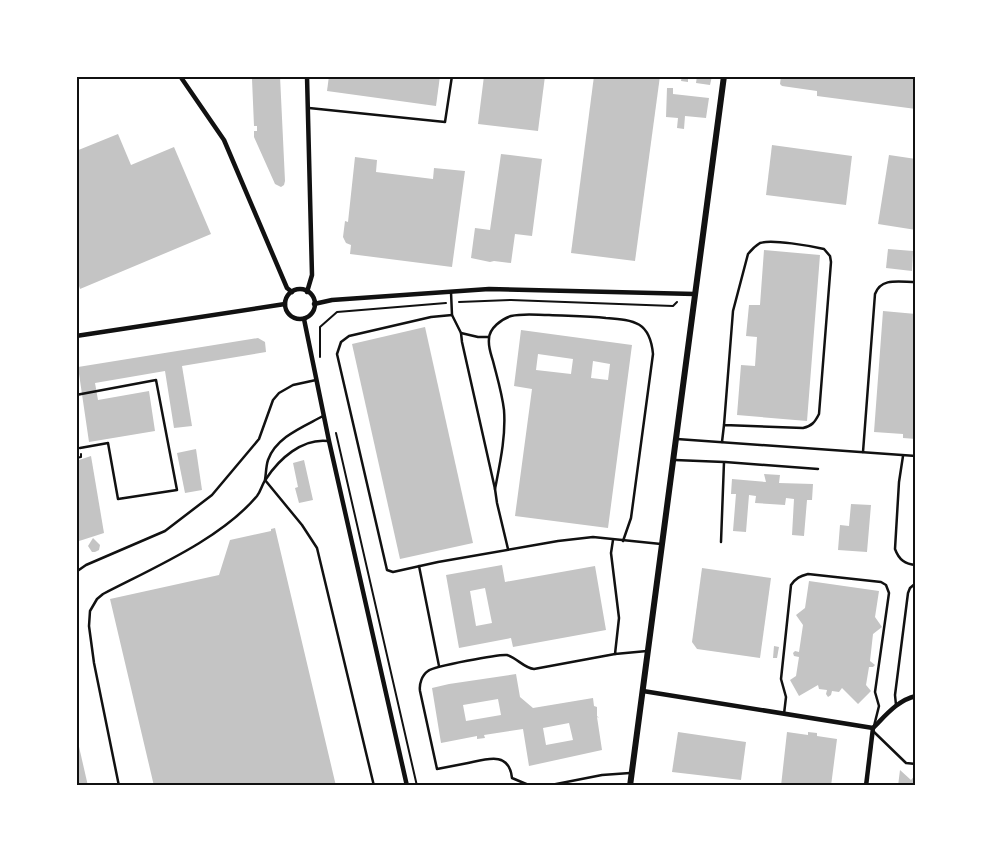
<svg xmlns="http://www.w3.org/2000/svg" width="992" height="862" font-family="'Titillium Web',sans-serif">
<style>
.building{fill:#c4c4c4;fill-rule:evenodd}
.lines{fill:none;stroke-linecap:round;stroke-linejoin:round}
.path{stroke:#111;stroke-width:2}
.service{stroke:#111;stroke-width:2.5}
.minor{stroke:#111;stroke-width:4.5}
.secondary{stroke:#111;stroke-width:6}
.neatline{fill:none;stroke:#111;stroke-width:2}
</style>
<rect width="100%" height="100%" fill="#fff"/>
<g class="building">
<path d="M247,76H280L285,181L284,185L281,187L275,184L254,137V131H257V126H254L252,79H247Z"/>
<path d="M329,76H440L436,106L327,91Z"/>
<path d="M484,76H545L538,131L478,124Z"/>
<path d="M594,76H660L635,261L571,253Z"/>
<path d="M682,76H688V82L681,81Z"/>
<path d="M697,76H712L710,85L696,83Z"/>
<path d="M781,76H813L833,79V76H916V109L817,96V91L782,86L780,84Z"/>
<path d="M667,88H673V94L709,98L706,118L685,116L684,129L677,128L678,118L666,117Z"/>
<path d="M118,134L131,165L174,147L211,234L80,289L79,286L76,287V151Z"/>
<path d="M772,145L852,156L846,205L766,195Z"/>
<path d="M501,154L542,159L532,236L515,234L511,263L494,261L490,262L471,258L475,228L490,230Z"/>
<path d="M889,155L916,159V230L878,224Z"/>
<path d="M355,157L377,160L376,172L433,179L434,168L465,171L452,267L350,254L351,245L346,243L343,237L345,221L348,222Z"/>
<path d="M888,249L913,251L912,271L886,268Z"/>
<path d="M764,250L820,255L807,421L737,415L741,365L755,366L757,337L746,336L749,305H760Z"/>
<path d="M883,311L916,314V439L903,438V434L874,432Z"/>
<path d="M425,327L473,543L400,559L352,344Z"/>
<path d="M521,330L632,345L608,528L515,516L532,389L514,386ZM538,354L573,359L571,374L536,370ZM593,361L610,364L608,380L591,378Z"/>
<path d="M258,338L265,342L266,352L182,366L192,426L174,428L165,371L95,383L98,400L149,391L155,431L89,442L78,367Z"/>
<path d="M196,449L202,490L185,493L177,453Z"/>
<path d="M91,456L104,533L76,542V461Z"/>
<path d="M304,460L313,500L299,503L295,488L298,487L293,463Z"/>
<path d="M764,474L780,475L779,483L813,484L812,500H807L804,536L792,535L794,499L786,498L785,505L755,503L756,496L749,495L746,532L733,531L736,494H731L732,479L766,482Z"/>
<path d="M851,504L871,505L867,552L838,550L840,525L849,526Z"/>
<path d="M275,528L336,786H154L110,599L219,575L230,540L271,531V529Z"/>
<path d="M93,538L100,545L99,550L95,552H92L88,546Z"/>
<path d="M502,565L505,582L595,566L606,630L513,647L511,638L459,648L446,575ZM485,588L492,623L476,626L470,591Z"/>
<path d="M702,568L771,578L760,658L697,649L692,642Z"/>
<path d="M809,581L879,591L875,617L882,627L873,634L870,661L875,665L873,667H869L866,685L871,691L858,704L842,688L839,692L832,691L831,695L828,697L826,694L827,690L819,689L818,685L799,696L790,680L796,676L799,657L794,656L793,653L795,651L799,652L803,625L796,615L805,608Z"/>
<path d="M774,646L779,647L777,658H773Z"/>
<path d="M516,674L520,697L533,708L593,698L594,706L597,707V716L599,718L597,717L602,750L529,766L523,729L484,735L485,738L477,739V736L441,743L432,688L449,684ZM498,699L501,715L466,721L463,705ZM569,723L573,740L546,745L543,728Z"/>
<path d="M678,732L746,742L741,780L672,772Z"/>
<path d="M787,732L808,735V732L817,733V736L837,739L831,786H781Z"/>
<path d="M76,738H77L88,786H76Z"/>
<path d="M900,770L911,780L916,774V786H898Z"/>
</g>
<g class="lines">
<g class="path">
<path d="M459,302L511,300L673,306L677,302"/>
<path d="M320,357V327L337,312L446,303"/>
<path d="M336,433L417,786"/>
<path d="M76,458L81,457V454"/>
</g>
<g class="service">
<path d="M309,108L445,122L452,76"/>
<path d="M451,292L452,315L461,333L478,337H488"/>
<path d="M452,315L431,317L349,336L341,342L337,354L387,570L393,572L438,562L558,541L593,537L661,544"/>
<path d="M461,333L462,342L495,489L497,503L508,549"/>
<path d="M76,395L156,380L177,490L118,499L108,443L80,448"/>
<path d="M323,416C303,427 276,437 268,460C266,466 266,474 265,480L302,525L317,548L374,786"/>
<path d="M677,439L916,456"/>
<path d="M722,442L724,425L733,311L748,254C752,249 755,246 760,243C772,239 811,246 824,249L830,256L831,262L819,414C815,422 812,426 803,428L724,425"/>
<path d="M863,452L875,294C881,277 900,282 916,282"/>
<path d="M903,456L899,482L895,549C899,560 905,564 916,565"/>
<path d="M675,460L724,462L721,542"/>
<path d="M725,462L818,469"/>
<path d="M495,489C500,463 506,436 504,410C502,393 497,377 493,361C491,354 488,347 489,339C489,328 502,319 511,316C524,313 537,315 549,315C568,316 587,316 606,318C635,320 650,322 653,354L631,518L623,541"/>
<path d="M613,540L611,553L619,618L615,654L647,651"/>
<path d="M419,566L439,666"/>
<path d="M76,572L86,565L165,531L212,495L259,439L273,400L279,393L293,385L316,380"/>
<path d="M896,705L895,695L908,593L910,588L916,583"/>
<path d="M784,714L786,697L781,679L791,585C796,578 800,576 808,574L881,582L886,585L889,593L875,692L879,706L874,726"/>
<path d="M873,731L906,763L916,764"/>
<path d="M119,786L94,663L89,626L90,611L97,599L103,594C153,568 221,539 257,496C261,491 262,484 266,479C279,459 302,438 328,441"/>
<path d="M531,786L512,778C509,751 487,759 468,763C458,765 447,767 437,769L420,691C419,684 422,675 428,671C434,666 500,654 507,655C517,658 524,668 534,669L615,654"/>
<path d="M546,786L602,775L630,773"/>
</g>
<g class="minor">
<path d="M180,76L224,140L287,288L292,292"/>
<path d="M307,76L312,275L307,292"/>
<circle cx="300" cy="304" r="15"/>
<path d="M314,304L332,300L489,289L695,294"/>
<path d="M304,319L329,441L407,786"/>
<path d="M76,336L285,304"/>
<path d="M643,691L873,728"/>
<path d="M873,728C886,715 898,700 916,696"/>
<path d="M866,786L873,728"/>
</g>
<path class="secondary" d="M630,786L724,76"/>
</g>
<rect width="992" height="862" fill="none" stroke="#ffffff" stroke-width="155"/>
<rect x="78" y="78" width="836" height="706" class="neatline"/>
</svg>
